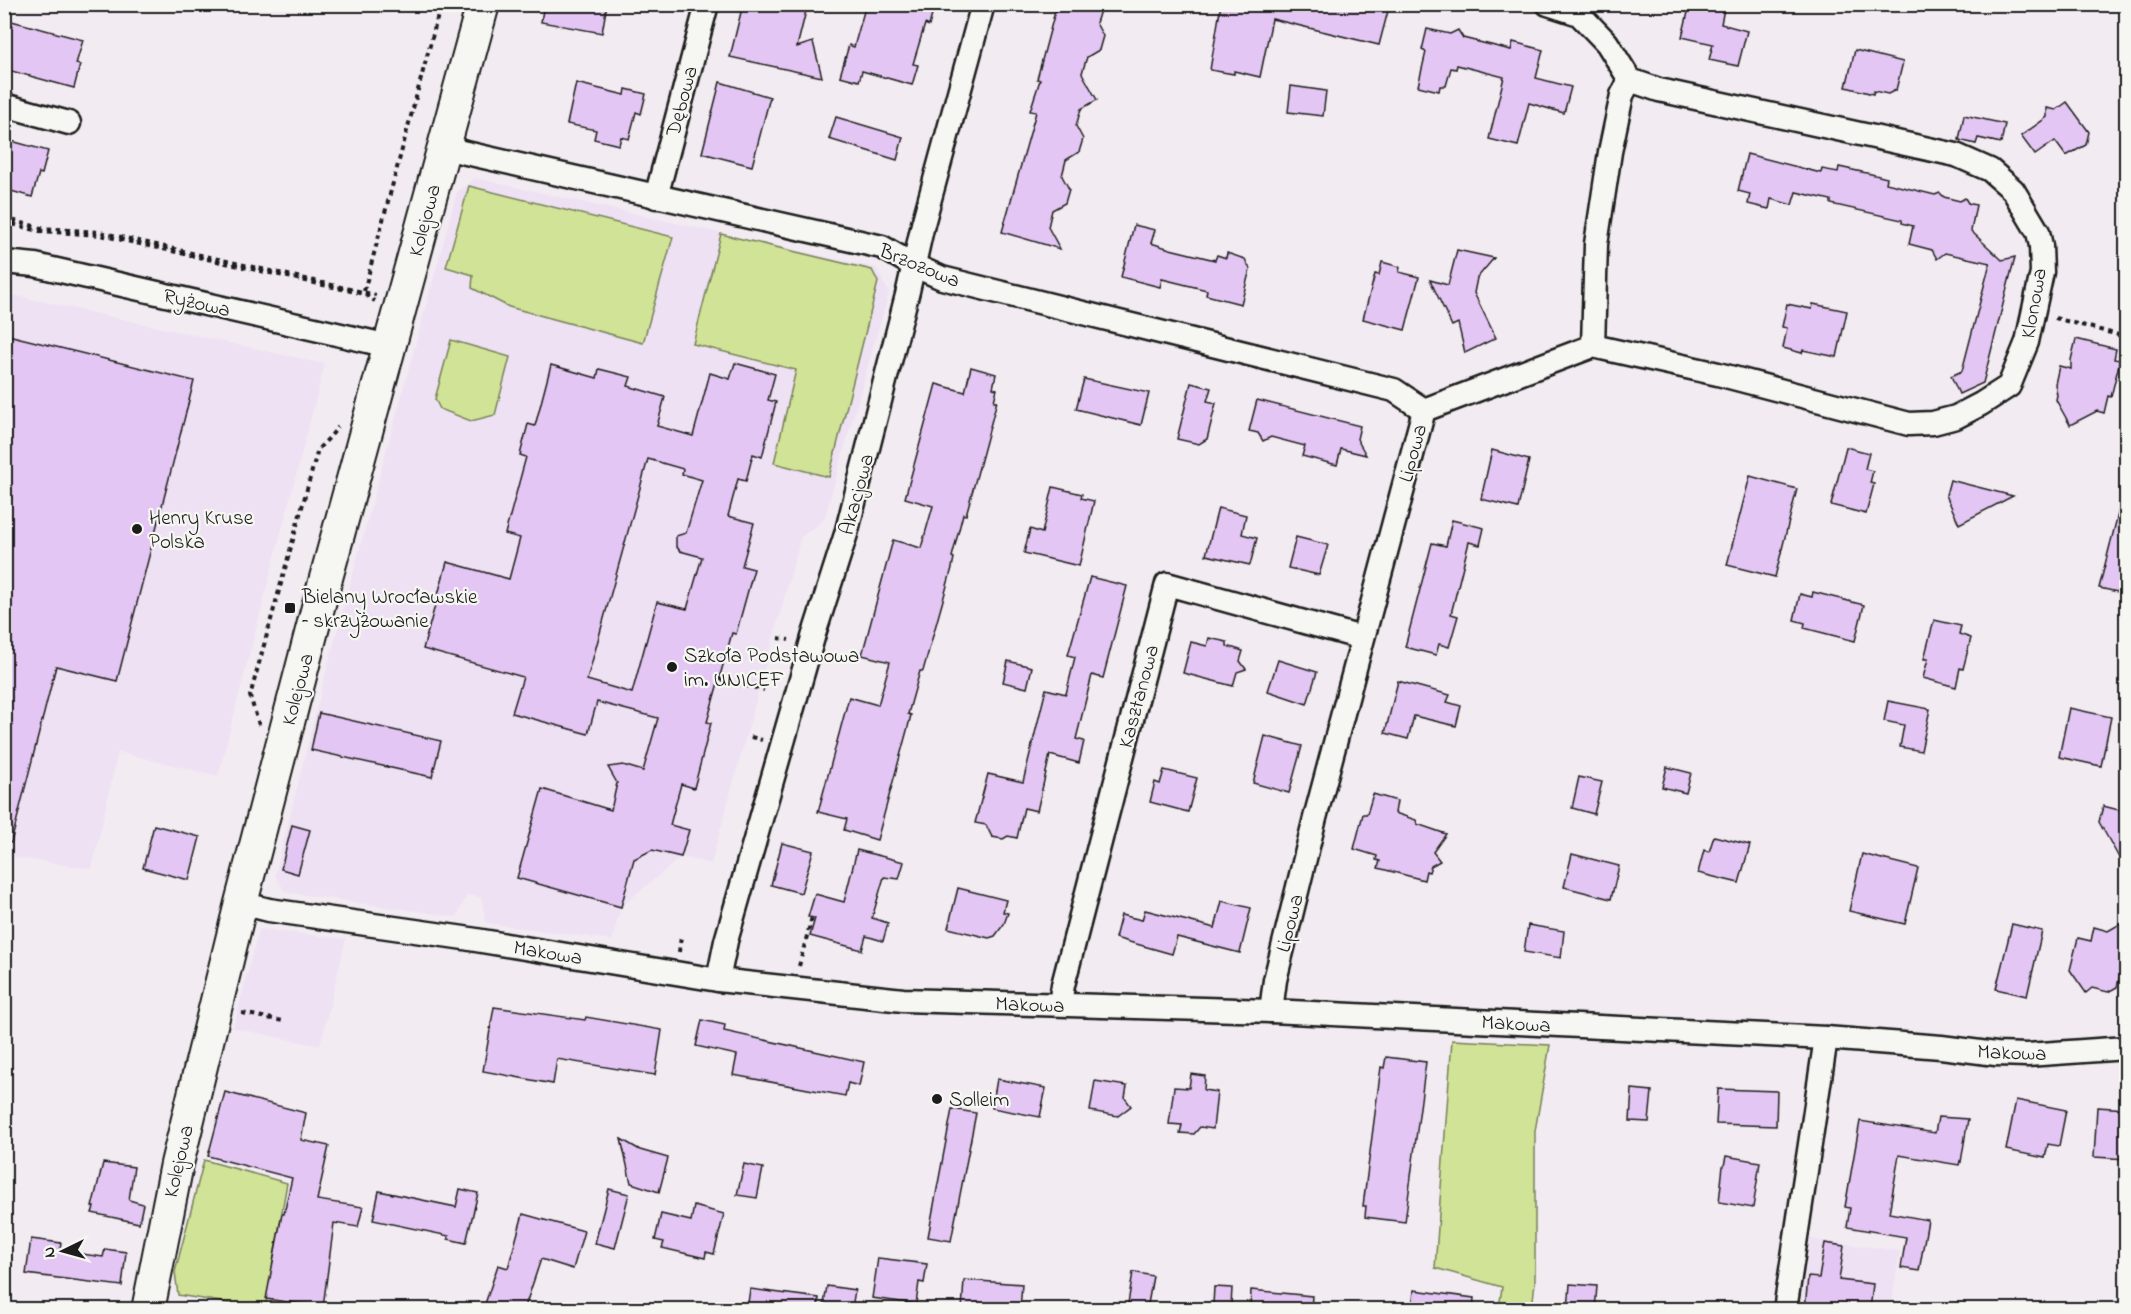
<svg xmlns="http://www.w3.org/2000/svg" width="2131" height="1314" font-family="'Indie Flower',sans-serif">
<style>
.built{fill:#eee1f3}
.green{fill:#d1e397;stroke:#76805a;stroke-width:1.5}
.building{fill:#e4c6f4;stroke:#1c1c1c;stroke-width:1.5;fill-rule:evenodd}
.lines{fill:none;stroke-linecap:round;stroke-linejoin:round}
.street-casing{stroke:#1c1c1c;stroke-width:27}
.secondary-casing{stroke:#1c1c1c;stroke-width:36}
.path{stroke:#1c1c1c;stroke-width:4;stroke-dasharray:4.5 4.5;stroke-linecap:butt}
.street{stroke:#f6f6f2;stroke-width:22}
.secondary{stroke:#f6f6f2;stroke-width:32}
.poi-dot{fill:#1c1c1c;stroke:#f6f6f2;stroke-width:2}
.labels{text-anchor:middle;stroke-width:4.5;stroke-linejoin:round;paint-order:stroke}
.street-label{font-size:21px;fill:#1c1c1c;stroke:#f6f6f2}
.poi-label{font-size:21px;fill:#1c1c1c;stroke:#f6f6f2;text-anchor:start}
</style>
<rect width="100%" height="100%" fill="#f2ecf2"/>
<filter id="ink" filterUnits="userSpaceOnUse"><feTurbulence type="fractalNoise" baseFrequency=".0167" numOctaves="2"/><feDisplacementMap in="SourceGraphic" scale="12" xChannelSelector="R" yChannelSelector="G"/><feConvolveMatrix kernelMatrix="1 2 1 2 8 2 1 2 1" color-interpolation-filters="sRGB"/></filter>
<g filter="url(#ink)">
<g class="built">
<path d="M475,178L876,268L889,292L824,520L801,537L711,864L681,857L621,907L612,940L486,923L481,897L467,895L457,917L285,892L275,875L324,679L457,192Z"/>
<path d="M4,293L325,364L218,776L118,752L92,869L5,856Z"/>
<path d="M259,929L346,939L320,1046L233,1028Z"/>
<path d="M1810,1239L1900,1251L1891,1309L1800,1310Z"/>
</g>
<g class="green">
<path d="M469,186L673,237L643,343L509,307L472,288L473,275L446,267Z"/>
<path d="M721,234L872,270L878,282L829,477L774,463L796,370L693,344Z"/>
<path d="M451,340L510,357L495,415L471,421L440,409L435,399Z"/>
<path d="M1452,1040L1550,1045L1535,1131V1282L1532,1309H1499L1502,1287L1435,1268Z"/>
<path d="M204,1160L287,1183L265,1309L178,1295L175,1272Z"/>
</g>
<g class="building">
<path d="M544,4H607L602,33L541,22Z"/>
<path d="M743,4H782L806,11L797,47L813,42L822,77L730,57Z"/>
<path d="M866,4H897L913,9L915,4H935L929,26L925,24L913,64L918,65L912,85L862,71L859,81L840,76L849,45L854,47Z"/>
<path d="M1057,4H1102L1096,23L1103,36L1099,50L1087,57L1082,73L1097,100L1081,109L1076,126L1083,139L1079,152L1066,160L1062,176L1069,189L1065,203L1052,210L1048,227L1060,249L1002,232L1036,112L1030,111L1040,80L1037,79Z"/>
<path d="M1221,4H1364L1388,11L1379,45L1272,19L1260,77L1234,71V74L1210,70Z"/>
<path d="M1690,4H1725L1721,24L1747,31L1738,66L1709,60L1713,44L1682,37Z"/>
<path d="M4,19L83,40L76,64L80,65L74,88L4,69Z"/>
<path d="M1427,29L1450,34L1458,30L1463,38L1511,50L1513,42L1543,50L1536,78L1571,87L1564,113L1529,103L1518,146L1489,139L1504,77L1457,65L1456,69L1451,68L1446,86H1440L1439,91L1418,86L1426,52L1422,50Z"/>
<path d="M1855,50L1903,62L1896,90L1888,94L1874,91L1873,94L1846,87Z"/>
<path d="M720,82L770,97L752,166L702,153Z"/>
<path d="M576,83L625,95L626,89L646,94L641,114L636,112L629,139L621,137L619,145L594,139L596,130L567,124Z"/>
<path d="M1291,86L1326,91L1323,116L1288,112Z"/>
<path d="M2067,102L2089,132L2086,145L2066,156L2055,141L2035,155L2021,136L2047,117V108L2056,110Z"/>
<path d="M1964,115L2005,124L2001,143L1978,138L1976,144L1959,140Z"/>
<path d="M836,117L903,137L897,160L829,139Z"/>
<path d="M4,139L48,151L42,174L39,173L32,197L4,189Z"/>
<path d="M1747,154L1821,173L1822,169L1838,172L1839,167L1871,174L1887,178L1886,183L1935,195L1940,193L1944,197L1960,201L1965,198L1968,203L1976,205L1971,231L2002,260L2015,257L1983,383L1959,394L1951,376L1962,371L1990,263L1945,253L1937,259L1932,250L1909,244L1913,226L1902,223V220L1831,204V200L1796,192L1792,205L1771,199L1769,209L1748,204L1750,194L1738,191Z"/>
<path d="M1134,225L1155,230L1151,243L1170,249L1215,260L1217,255L1226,258L1227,253L1245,259L1250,269L1241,304L1206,295L1207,290L1162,279L1160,287L1121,277Z"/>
<path d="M1457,250L1494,258L1477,278L1474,293L1496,338L1465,353L1458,323L1452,326L1430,280L1448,285Z"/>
<path d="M1382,262L1400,267L1399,272L1419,277L1405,330L1363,319L1375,274L1379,275Z"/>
<path d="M1787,304L1812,309L1813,304L1847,311L1837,357L1803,350L1802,353L1783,348L1787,328L1782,327Z"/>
<path d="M4,334L194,381L117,681L56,666L11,843L4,842Z"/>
<path d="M2076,339L2116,349L2114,359L2120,360L2111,397L2108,396L2104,413L2097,411L2070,425L2056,400L2057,395L2055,384L2059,366L2071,369V360Z"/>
<path d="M735,363L775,374L768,400L776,402L762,457L753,454L746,481L738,479L728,516L754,523L742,566L754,569L736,634L732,633L707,722L711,723L694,788L681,784L670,825L689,830L681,857L652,850L634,859L621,907L517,878L542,789L611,810L617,783L608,767L623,765L643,771L658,718L597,702L588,734L512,713L523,677L423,649L447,562L509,579L520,538L505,534L526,457L520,455L528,424L535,426L551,365L597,378L599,369L631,377L628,386L665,397L657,426L693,436L710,373L730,379ZM648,459L683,469L682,474L702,480L686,533L676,536V546L680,551L702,557L687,609L657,602L632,693L587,680Z"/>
<path d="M971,367L996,374L993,388L997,389L994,401H997L966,515L963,514L952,557L954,558L952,568L923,671H920L908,714L911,715L908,727L877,840L844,830L847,819L818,812L849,697L878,705L890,662L862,655L893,540L921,548L933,506L905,498L936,384L965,392Z"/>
<path d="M1084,379L1149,393L1141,425L1076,409Z"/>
<path d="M1191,383L1211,388L1207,401L1216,403L1207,439L1199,444L1177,439Z"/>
<path d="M1257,400L1360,426L1357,439L1366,455L1341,449L1337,465L1302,456L1305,446L1271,437L1263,441L1258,433L1249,431Z"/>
<path d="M1846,447L1869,453L1865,469L1873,471L1870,483L1874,484L1866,514L1831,505Z"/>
<path d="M1492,450L1529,460L1518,508L1481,499Z"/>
<path d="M1750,476L1797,489L1775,577L1727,565Z"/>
<path d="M1950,480L2013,496L1959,524L1946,495Z"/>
<path d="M1053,487L1082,494L1081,498L1094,501L1079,566L1024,553L1030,529L1042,533Z"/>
<path d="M2120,506L2127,507V594L2099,588Z"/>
<path d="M1218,508L1246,515L1242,534L1257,538L1250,565L1206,555Z"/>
<path d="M1452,520L1484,528L1480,545L1469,542L1451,614L1458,616L1449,647L1439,644L1436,655L1405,647L1432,543L1446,546Z"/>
<path d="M1296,537L1328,545L1319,575L1288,568Z"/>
<path d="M1090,577L1127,586L1103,678L1092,675L1076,739L1084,741L1079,763L1050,755L1037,811L1024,808L1017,838L1008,836L1003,839L992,837L986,825L975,823L988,774L1023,782L1046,689L1066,694L1075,657L1068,655Z"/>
<path d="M1813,592L1864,605L1855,641L1804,628L1805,623L1794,620L1800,594L1812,597Z"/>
<path d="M1934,620L1961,626L1959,634L1971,638L1963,669L1960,668L1956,687L1923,678L1928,659H1924Z"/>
<path d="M1209,638L1227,642V646L1243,651L1240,661L1246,669L1237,672L1233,686L1183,673L1191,642L1207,646Z"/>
<path d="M1278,660L1317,672L1307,704L1268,691Z"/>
<path d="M1008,661L1032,667L1027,688L1003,682Z"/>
<path d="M1398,681L1450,695L1447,702L1461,706L1456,726L1414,716L1408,739L1385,733Z"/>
<path d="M1888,701L1930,709L1921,751L1900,747L1904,725L1884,721Z"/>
<path d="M2069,708L2111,717L2101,766L2059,757Z"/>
<path d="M319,713L441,741L432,777L311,750Z"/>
<path d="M1265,736L1302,746L1289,793L1253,783Z"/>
<path d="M1667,767L1691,773L1686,793L1662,787Z"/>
<path d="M1164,770L1197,778L1188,812L1150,802L1155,782L1160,784Z"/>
<path d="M1579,777L1602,782L1594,814L1572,808Z"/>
<path d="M1373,794L1397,801L1395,813L1416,820L1417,824L1446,834L1433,852L1440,861L1431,866L1429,872L1426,871L1424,880L1378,868L1380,861L1376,860L1377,856L1354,849L1363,814H1367Z"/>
<path d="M2103,806L2127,812V872L2099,822Z"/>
<path d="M154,825L200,837L189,880L143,868Z"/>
<path d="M292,825L310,830L298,874L281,869Z"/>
<path d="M1714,836L1750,845L1739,883L1698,873L1704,850L1709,852Z"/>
<path d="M782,843L813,851L801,893L771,885Z"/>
<path d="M857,850L904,862L899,879L884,877L872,918L888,923L883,941L866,936L862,950L810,936L815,918L808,917L815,894L844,902Z"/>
<path d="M1572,854L1619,866L1611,899L1564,887Z"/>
<path d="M1862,854L1918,868L1905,924L1849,911Z"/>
<path d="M958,888L1006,900L1003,912L1008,913L1004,924L995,936L989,938L948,928Z"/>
<path d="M1222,901L1251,908L1240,953L1177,937L1172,954L1115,938L1121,915L1142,920L1145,910L1215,928Z"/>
<path d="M2127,920V950L2117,987L2108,992L2092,988L2086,993L2070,970L2078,938L2091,941L2094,927L2108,931Z"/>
<path d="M2012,924L2042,931L2027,996L1996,989Z"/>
<path d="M1528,925L1564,931L1561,958L1524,952Z"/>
<path d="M494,1007L585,1020L586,1017L662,1030L655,1075L557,1059L553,1084L483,1071Z"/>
<path d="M702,1020L725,1025L724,1031L864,1062L859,1086L848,1083L845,1096L733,1075L737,1055L696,1046Z"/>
<path d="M1386,1057L1426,1062L1405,1222L1365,1217L1366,1206H1363L1381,1067L1384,1068Z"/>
<path d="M1191,1074L1205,1076L1204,1090L1217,1092L1213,1129L1200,1127L1194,1134L1180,1133L1182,1125L1169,1124L1174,1087L1189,1088Z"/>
<path d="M997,1079L1046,1088L1040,1117L992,1108Z"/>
<path d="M1095,1081L1127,1086L1125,1098L1131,1106L1118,1116L1090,1111Z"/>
<path d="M1632,1089L1652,1091L1649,1122L1630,1121Z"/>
<path d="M1718,1089L1777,1091L1776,1126L1716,1124Z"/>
<path d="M225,1092L306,1113L301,1140L329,1146L317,1200L363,1207L358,1227L334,1223L323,1307L266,1299L282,1214H284L292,1178L208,1156Z"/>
<path d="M2016,1100L2066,1110L2059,1146L2048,1144L2045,1158L2006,1150Z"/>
<path d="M2097,1107L2127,1109V1159L2094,1157Z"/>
<path d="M952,1109L976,1113L951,1241L928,1237Z"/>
<path d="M1938,1117L1968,1119L1961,1162L1960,1161L1959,1165L1899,1155L1889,1213L1928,1220L1919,1271L1901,1268L1906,1237L1847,1227L1850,1208L1845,1207L1860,1121L1935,1133Z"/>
<path d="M621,1139L640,1150L668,1158L659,1192L631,1183Z"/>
<path d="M1726,1156L1760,1162L1753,1208L1719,1202L1723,1166H1724Z"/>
<path d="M103,1163L134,1167L129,1200L143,1204L139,1223L92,1213L94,1207H92Z"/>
<path d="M744,1164L763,1168L757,1198L737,1195Z"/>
<path d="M460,1189L478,1193L466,1243L448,1239L449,1236L373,1220L379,1191L456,1207Z"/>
<path d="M609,1189L629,1194L615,1248L595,1243Z"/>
<path d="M694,1206L724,1214L714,1254L706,1252L705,1258L662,1248L664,1242L655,1240L661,1214L691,1221Z"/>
<path d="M523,1214L584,1231L573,1269L541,1259L524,1310H483L498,1265L508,1268Z"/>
<path d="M31,1239L61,1243L60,1251L103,1257L105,1249L126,1252L122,1286L26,1274Z"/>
<path d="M1825,1243L1844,1246L1839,1280L1873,1284L1870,1310H1805L1808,1277L1819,1278Z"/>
<path d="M878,1258L927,1264L924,1283L919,1282L916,1304L872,1298Z"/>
<path d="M1133,1272L1153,1276L1147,1310H1127Z"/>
<path d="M964,1280L1022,1284L1020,1310H962Z"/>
<path d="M1570,1284L1597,1286L1595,1310H1568Z"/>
<path d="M827,1286L855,1290L852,1308L824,1304Z"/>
<path d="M1214,1287L1232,1288L1231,1306L1213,1305Z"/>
<path d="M750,1289L819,1298L818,1310H747Z"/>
<path d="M1251,1290L1312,1296L1311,1310H1250Z"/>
<path d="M1414,1290L1474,1298L1473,1310H1412Z"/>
</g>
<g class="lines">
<defs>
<g id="street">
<path d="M4,105L69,123"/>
<path d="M444,148L882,247L913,265L942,278L1394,390L1424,410"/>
<path d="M656,197L707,4"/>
<path d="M4,262L35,265L389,346"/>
<path d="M1593,346L1718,374L1909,424L1933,423L1956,417L1981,404L2009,386L2027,342L2042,272L2041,246L2038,232L2013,190L1990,170L1956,155L1659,90L1630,80"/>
<path d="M241,903L269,910L464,938L718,980L903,1000L1271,1011L1826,1038L1941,1047L1996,1054L2027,1055L2126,1048"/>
<path d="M718,980L726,941L814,634L846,534L908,291L923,224L983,4"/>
<path d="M1060,1004L1063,985L1167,584L1362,638"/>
<path d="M1271,1011L1275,980L1315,818L1424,410L1593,346L1596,244L1610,152L1622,95L1630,80L1607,43L1579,14L1548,4"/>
<path d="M1785,1310L1826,1038"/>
</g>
<path id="secondary" d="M148,1310L177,1164L241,903L317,611L483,4"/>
</defs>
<use href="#street" class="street-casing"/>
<use href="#secondary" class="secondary-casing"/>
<g class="path">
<path d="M4,218L41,228L100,232L376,295"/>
<path d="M4,222L39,231L100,235L364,294L375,301"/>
<path d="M364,291L441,4"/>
<path d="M2055,318L2126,337"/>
<path d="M778,638L789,640"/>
<path d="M719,679L764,690"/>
<path d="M259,725L250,696L318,449L328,439L338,427"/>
<path d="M751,737L762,740"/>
<path d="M679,952L681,937"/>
<path d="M799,966L812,917"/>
<path d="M242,1013L283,1021"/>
</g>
<use href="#street" class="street"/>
<use href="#secondary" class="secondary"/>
</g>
</g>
<g class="poi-dot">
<circle cx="137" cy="529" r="6"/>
<rect x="284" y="602" width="12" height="12" rx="3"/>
<circle cx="672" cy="667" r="6"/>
<circle cx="937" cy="1099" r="6"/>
</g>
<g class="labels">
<g class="street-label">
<text transform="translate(681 101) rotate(-75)" y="7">Dębowa</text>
<text transform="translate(424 220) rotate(-75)" y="7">Kolejowa</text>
<text transform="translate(920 265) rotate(22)" y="7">Brzozowa</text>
<text transform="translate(197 302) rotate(13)" y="7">Ryżowa</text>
<text transform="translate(2033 303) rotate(-80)" y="7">Klonowa</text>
<text transform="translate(1412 453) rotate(-75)" y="7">Lipowa</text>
<text transform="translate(856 494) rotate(-75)" y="7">Akacjowa</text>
<text transform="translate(297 689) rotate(-75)" y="7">Kolejowa</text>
<text transform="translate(1138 696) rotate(-75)" y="7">Kasztanowa</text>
<text transform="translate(1289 923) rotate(-76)" y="7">Lipowa</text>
<text transform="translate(548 952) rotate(9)" y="7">Makowa</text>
<text transform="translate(1030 1004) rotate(2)" y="7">Makowa</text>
<text transform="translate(1516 1023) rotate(3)" y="7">Makowa</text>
<text transform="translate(2012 1052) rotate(2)" y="7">Makowa</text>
<text transform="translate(178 1161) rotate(-77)" y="7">Kolejowa</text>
</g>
<g class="poi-label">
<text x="149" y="524">Henry Kruse<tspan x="149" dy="24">Polska</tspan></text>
<text x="302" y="603">Bielany Wrocławskie<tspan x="302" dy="24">– skrzyżowanie</tspan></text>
<text x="684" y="662">Szkoła Podstawowa<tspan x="684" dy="24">im. UNICEF</tspan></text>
<text x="949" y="1106">Solleim</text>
</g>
</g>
<rect width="2131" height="1314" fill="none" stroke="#f6f6f2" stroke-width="24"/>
<rect x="12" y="12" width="2107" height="1290" fill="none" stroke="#1c1c1c" stroke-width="2" filter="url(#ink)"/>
<g transform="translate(63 1251) rotate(265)" stroke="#f6f6f2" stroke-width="4.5" paint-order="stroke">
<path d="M0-4.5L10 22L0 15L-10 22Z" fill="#1c1c1c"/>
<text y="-9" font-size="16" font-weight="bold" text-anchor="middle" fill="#1c1c1c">N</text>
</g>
</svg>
